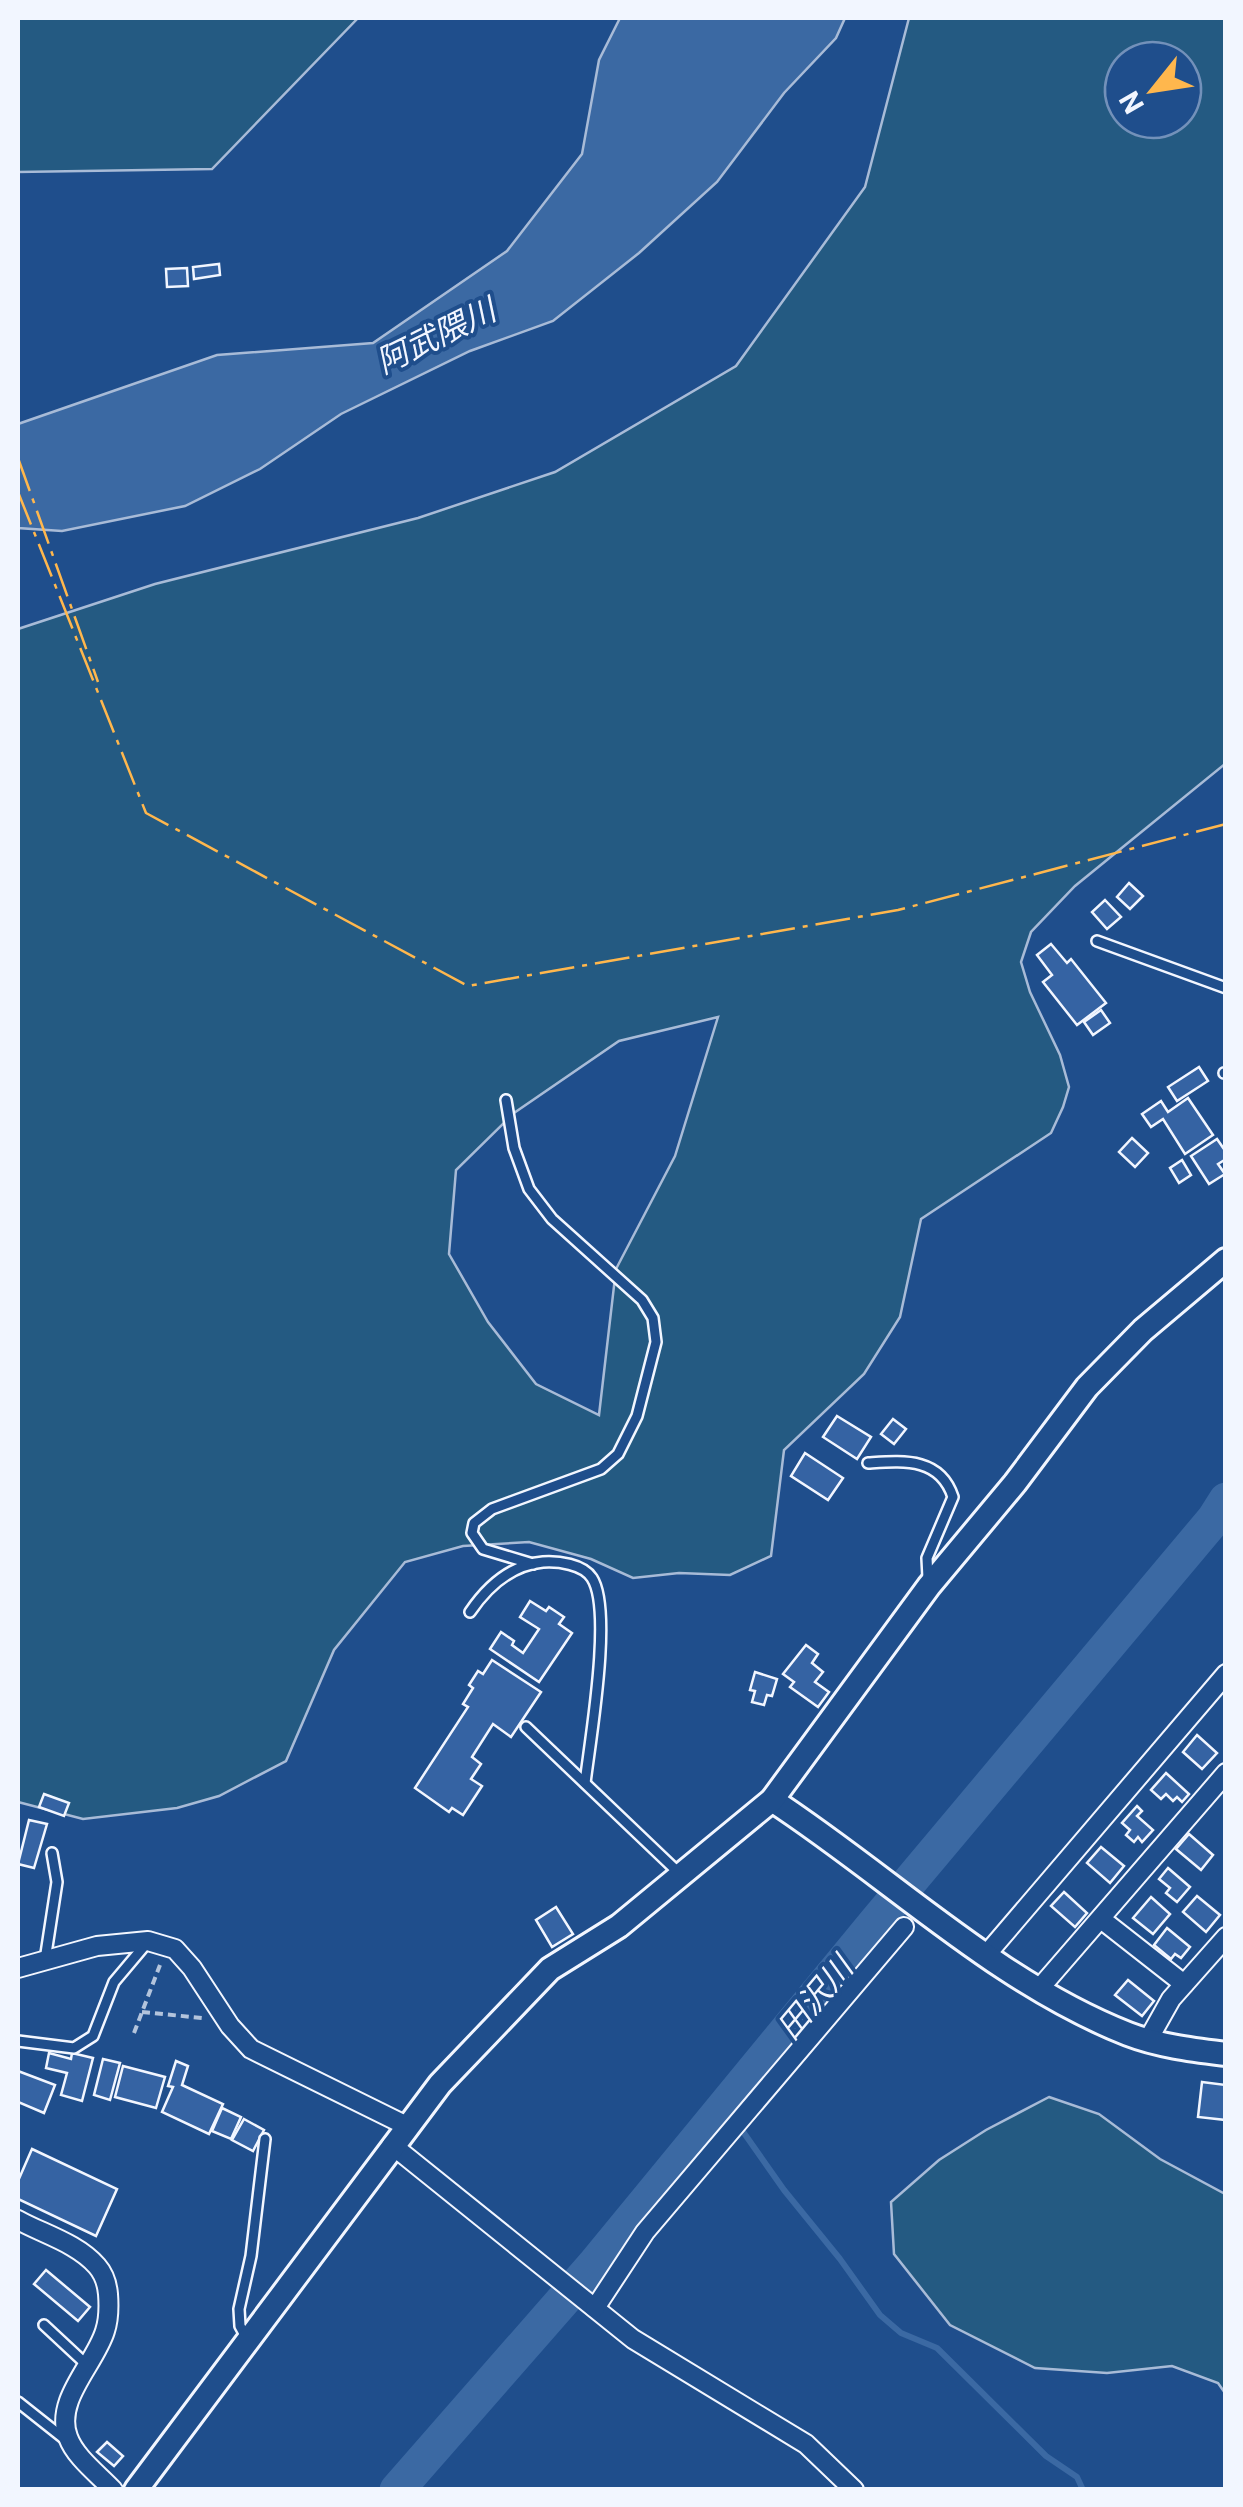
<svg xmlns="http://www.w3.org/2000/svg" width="1243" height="2507" font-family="Roboto,'Noto Sans JP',sans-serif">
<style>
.green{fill:#245a82;stroke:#a8bbd7;stroke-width:2.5;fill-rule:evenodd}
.water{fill:#3b69a3;stroke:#a8bbd7;stroke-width:2.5}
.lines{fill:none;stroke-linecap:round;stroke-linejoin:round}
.stream{stroke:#3b69a3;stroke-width:6}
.river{stroke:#3b69a3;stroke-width:35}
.building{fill:#3563a3;stroke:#f2f6ff;stroke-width:2.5}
.service-casing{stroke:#f2f6ff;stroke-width:14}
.minor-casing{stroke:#f2f6ff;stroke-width:22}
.tertiary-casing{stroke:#f2f6ff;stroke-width:28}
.path{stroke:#b3c4dc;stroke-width:4;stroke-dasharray:8 5;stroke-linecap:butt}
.service{stroke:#1f4e8c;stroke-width:9}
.minor{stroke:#1f4e8c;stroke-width:18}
.tertiary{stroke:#1f4e8c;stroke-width:22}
.power{stroke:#ffb74d;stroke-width:2.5;stroke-dasharray:35 8 5 8;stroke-linecap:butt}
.labels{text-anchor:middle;stroke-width:8;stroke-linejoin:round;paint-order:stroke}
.water-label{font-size:32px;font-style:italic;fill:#f2f6ff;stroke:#1f4e8c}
</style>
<rect width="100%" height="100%" fill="#1f4e8c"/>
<g class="green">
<path d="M18,18H358L212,169L18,172Z"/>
<path d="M909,18H1225V764L1075,886L1031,932L1021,962L1030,992L1060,1055L1069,1087L1063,1107L1051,1133L921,1219L900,1317L864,1374L784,1450L771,1556L730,1575L679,1573L633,1578L591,1559L529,1542L463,1546L405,1562L334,1650L286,1761L219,1796L177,1808L83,1819L18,1802V629L155,584L418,518L555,472L736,366L865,187ZM1123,60H1183V120H1123ZM718,1017L675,1156L616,1269L599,1415L536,1384L488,1322L449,1254L456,1170L514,1113L619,1041Z"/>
<path d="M1049,2097L1099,2114L1160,2159L1225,2194V2393L1218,2383L1172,2366L1107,2373L1035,2368L950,2325L894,2254L891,2202L939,2160L986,2130Z"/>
</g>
<path class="water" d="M620,18H845L836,38L784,93L717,182L639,253L553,321L470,351L341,414L260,469L185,506L62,531L18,528V424L217,355L373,343L507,251L582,154L599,60Z"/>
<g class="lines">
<path class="stream" d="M725,2106L784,2190L840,2259L880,2315L901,2333L937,2348L1046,2456L1077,2477L1083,2490"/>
<path class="river" d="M397,2490L594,2265L875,1923L1214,1519L1226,1500"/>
</g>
<g class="building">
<path d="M219,264L220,275L194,279L193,267Z"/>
<path d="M187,268L188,286L167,287L166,269Z"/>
<path d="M1129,883L1143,896L1130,909L1117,897Z"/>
<path d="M1105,900L1121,917L1107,929L1092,912Z"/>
<path d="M1051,944L1067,963L1071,959L1106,1003L1077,1025L1043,982L1052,975L1037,955Z"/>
<path d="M1101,1010L1110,1023L1093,1035L1084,1022Z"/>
<path d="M1199,1067L1208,1081L1177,1101L1168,1087Z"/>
<path d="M1188,1098L1213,1135L1185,1154L1163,1119L1151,1127L1142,1114L1161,1101L1168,1112Z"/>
<path d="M1132,1138L1148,1153L1135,1167L1119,1152Z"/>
<path d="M1217,1139L1226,1152V1159L1218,1164L1225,1174L1209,1184L1191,1156Z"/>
<path d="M1182,1160L1191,1175L1179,1183L1170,1168Z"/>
<path d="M837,1416L871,1437L857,1459L823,1437Z"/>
<path d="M893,1419L906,1429L894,1444L881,1434Z"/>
<path d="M805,1453L843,1478L828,1500L791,1476Z"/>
<path d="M530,1601L546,1611L549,1607L564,1617L559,1624L572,1633L539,1682L490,1649L501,1632L514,1641L512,1645L523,1653L539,1629L520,1617Z"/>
<path d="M806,1645L818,1654L812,1663L823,1672L815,1682L829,1692L818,1707L790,1687L794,1682L783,1674Z"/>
<path d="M492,1660L541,1692L511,1737L493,1724L472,1757L481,1764L471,1779L482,1786L463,1815L452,1808L449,1812L415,1788L468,1707L463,1704L473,1688L469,1685L478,1671L483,1674Z"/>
<path d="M755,1672L777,1679L772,1696L767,1695L764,1705L752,1702L755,1691L750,1690Z"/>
<path d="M1197,1735L1217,1753L1202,1769L1183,1752Z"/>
<path d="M1166,1773L1189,1794L1182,1802L1177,1797L1173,1801L1166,1794L1161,1799L1151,1790Z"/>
<path d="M44,1794L69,1803L64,1816L39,1807Z"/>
<path d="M1137,1806L1142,1811L1137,1816L1153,1830L1142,1842L1138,1837L1134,1842L1126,1835L1130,1830L1122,1823Z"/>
<path d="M29,1820L47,1824L34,1868L18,1864Z"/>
<path d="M1189,1834L1213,1855L1201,1870L1176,1849Z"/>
<path d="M1101,1847L1124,1866L1110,1883L1087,1863Z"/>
<path d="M1168,1868L1190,1887L1177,1902L1166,1893L1170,1888L1159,1879Z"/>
<path d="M1064,1892L1087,1913L1075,1927L1051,1906Z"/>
<path d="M1197,1896L1220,1915L1206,1932L1183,1912Z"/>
<path d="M1151,1897L1170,1914L1153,1934L1133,1918Z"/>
<path d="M556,1907L573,1934L552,1947L536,1920Z"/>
<path d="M1167,1928L1190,1947L1181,1958L1175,1954L1171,1959L1154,1945Z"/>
<path d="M1128,1980L1154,2001L1142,2016L1115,1995Z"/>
<path d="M49,2053L71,2059L72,2053L93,2058L82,2101L61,2095L67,2073L46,2068Z"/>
<path d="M103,2059L120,2063L110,2100L94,2095Z"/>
<path d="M176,2061L188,2066L182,2085L223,2104L209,2134L162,2112L173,2087L168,2086Z"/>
<path d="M123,2066L165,2077L156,2108L115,2097Z"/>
<path d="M18,2071L55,2085L44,2113L18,2102Z"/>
<path d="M1202,2082L1226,2085V2120L1198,2117Z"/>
<path d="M222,2108L241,2117L231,2139L212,2131Z"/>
<path d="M244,2119L264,2130L253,2151L232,2140Z"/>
<path d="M32,2149L117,2189L96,2236L18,2199V2181Z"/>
<path d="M46,2270L90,2307L78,2321L34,2284Z"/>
<path d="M107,2442L123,2456L114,2466L97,2452Z"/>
</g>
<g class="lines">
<defs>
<g id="service">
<path d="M1097,941L1226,988"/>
<path d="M1224,1073H1226"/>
<path d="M506,1100L514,1148L529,1189L552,1219L642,1300L653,1318L656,1342L637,1416L618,1454L601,1469L492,1509L474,1523L472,1533L483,1549L533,1564"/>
<path d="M868,1463C903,1461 940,1457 953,1497L927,1558L928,1578"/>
<path d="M470,1612C487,1587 511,1565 543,1562C558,1561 583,1564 592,1578C613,1610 590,1741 585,1783"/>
<path d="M526,1727L680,1874"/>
<path d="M45,1960L57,1882L52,1853"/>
<path d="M18,2041L74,2048L93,2036L114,1982L146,1944"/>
<path d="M44,2325L88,2366"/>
<path d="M246,2337L240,2326L239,2309L251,2256L265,2139"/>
<path d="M18,2402L66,2440"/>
</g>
<g id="minor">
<path d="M1101,1919L1184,1984"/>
<path d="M986,1955L1226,1674"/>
<path d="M18,1968L97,1946L148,1941L175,1949L192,1968L230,2026L251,2049L407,2126"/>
<path d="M1039,1989L1226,1773"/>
<path d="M1148,2040L1171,1999L1226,1937"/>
<path d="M392,2145L633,2339L806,2444L854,2490"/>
<path d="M18,2220C43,2234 77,2243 97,2266C104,2274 107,2283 108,2294C109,2307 109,2319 105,2331C95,2364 54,2400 68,2437C75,2457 98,2474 113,2490"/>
<path d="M595,2308L645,2232L904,1927"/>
</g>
<g id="tertiary">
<path d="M772,1800C890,1877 996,1982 1128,2034C1159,2046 1194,2050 1226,2054"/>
<path d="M136,2490L440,2084L550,1969L619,1926L772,1800L929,1586L1015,1483L1087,1387L1143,1330L1226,1260"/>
</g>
</defs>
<use href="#service" class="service-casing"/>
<use href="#minor" class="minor-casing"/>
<use href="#tertiary" class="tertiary-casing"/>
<g class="path">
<path d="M142,2012L202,2018"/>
<path d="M134,2033L160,1965"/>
</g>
<use href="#service" class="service"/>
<use href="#minor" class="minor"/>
<use href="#tertiary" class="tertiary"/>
<g class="power">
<path d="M18,458L98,682"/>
<path d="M18,492L146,813L468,986L898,910L1226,824"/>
</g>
</g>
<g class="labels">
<g class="water-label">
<text transform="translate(436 336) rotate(-26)" y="11">阿武隈川</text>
<text transform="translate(815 1998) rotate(-50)" y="11">田沢川</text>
</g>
</g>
<rect width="1243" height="2507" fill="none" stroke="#f2f6ff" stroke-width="40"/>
<g transform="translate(1153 90) rotate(240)"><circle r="48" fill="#1f4e8c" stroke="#7391ba" stroke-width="2.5"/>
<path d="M0-8L18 38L0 25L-18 38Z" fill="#ffb74d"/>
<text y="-15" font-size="28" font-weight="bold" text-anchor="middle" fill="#f2f6ff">N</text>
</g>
</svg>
